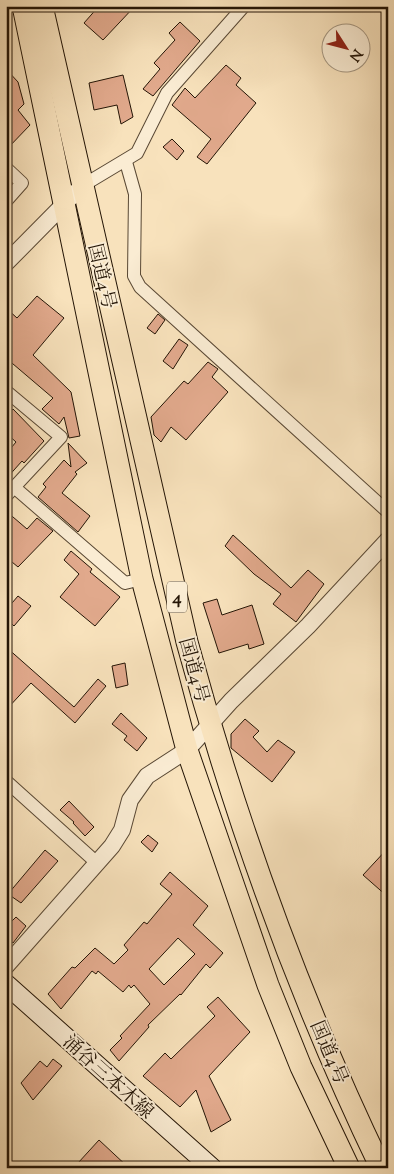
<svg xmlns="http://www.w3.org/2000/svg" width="394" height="1174" font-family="'Sorts Mill Goudy','Noto Serif JP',serif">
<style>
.building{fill:#e1a98c;stroke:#241506;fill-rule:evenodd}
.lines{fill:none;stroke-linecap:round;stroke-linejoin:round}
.minor-casing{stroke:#594834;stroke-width:14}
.tertiary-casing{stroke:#594834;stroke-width:18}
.secondary-casing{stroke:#241506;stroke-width:21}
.trunk-casing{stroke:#241506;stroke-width:23}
.minor{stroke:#faecd3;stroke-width:12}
.tertiary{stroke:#faecd3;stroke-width:16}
.secondary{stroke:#faecd3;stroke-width:19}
.trunk{stroke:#f8e2bc;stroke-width:21}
.labels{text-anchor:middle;stroke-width:4;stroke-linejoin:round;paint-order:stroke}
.shield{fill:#faecd3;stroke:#645644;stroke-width:1}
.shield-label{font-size:18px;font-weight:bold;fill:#241506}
.street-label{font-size:19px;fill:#241506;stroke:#faecd3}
</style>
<rect width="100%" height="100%" fill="#f8e2bc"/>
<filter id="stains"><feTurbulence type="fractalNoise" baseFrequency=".004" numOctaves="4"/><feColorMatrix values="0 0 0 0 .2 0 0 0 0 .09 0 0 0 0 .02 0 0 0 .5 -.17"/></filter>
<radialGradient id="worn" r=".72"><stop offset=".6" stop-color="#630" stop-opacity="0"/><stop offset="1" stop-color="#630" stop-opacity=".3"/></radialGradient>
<g class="building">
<path d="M99,6H135L103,40L84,23Z"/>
<path d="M180,22L200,41L153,96L143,89L160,69L154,63L175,40L169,33Z"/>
<path d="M226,65L241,78L236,85L256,103L207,164L197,157L211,139L172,105L185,88L195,98Z"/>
<path d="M6,69L18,82L24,104L18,110L30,125L6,150Z"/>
<path d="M123,75L133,117L121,124L117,105L94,110L89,83Z"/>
<path d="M172,139L184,151L177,160L163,147Z"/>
<path d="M37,296L64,318L33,355L71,392L80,436L69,438L64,417L59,424L42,409L53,398L6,358V308L17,318Z"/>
<path d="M158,314L165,320L155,334L147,328Z"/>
<path d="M179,339L188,345L173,369L163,361Z"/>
<path d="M208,362L218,369L212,377L228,392L186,440L171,427L161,442L154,435L151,417L184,381L188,384Z"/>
<path d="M13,409L44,441L24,463L22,461L6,479V454L16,442L6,433V417Z"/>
<path d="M68,443L87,463L75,472L77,474L62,493L90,516L78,532L38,497L46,487L43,484L64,460L71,467Z"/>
<path d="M6,511L27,529L37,518L53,531L18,567L6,557Z"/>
<path d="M233,535L291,588L308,570L324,584L296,622L273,604L281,594L254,574L225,546Z"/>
<path d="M71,551L92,569L90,572L120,597L95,626L60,597L79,574L64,560Z"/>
<path d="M18,596L31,606L14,626L6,618V610Z"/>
<path d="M217,599L222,615L252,605L264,644L249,649L248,644L219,653L203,603Z"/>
<path d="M6,647L74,707L98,679L106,686L75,723L31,683L6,710Z"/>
<path d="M125,663L128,685L116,688L112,666Z"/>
<path d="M121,713L147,738L137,751L124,740L127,736L112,724Z"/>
<path d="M245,719L259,731L253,737L267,752L278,740L295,752L272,782L231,748V734Z"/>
<path d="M69,801L94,827L85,836L73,823L74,822L60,810Z"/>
<path d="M148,835L158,843L152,852L141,842Z"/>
<path d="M388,848V897L363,875Z"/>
<path d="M45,850L58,861L21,903L8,894Z"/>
<path d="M170,872L208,906L193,925L223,953L210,968L206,964L181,995L180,994L148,1025L149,1027L119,1061L110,1050L122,1038L120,1036L150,1004L134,985L131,988L129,985L123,992L98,971L96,974L92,971L61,1009L48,994L72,967L75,968L95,948L114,964L128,950L124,945L144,922L147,924L172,894L160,884ZM178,938L195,954L164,985L149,969Z"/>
<path d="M16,917L26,926L13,943L6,938V927Z"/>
<path d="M218,997L250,1032L209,1076L231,1120L211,1132L196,1090L180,1107L143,1076L165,1053L171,1059L215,1016L207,1007Z"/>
<path d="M53,1059L62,1066L33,1100L21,1083L40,1061L47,1067Z"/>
<path d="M99,1140L129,1168H84L78,1163Z"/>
</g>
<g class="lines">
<defs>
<g id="minor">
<path d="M126,162L135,194L134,276L140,287L388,512"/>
<path d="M6,168L22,183L6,201"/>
<path d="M82,186L137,153L167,93L244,6"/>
<path d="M6,391L61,437L6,496"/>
<path d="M14,487L125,583L142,579"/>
<path d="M6,781L97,863"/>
</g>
<g id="tertiary">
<path d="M6,263L82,186"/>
<path d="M6,966L112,846L122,830L130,800L147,776L187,750L231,701L308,626L388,540"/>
</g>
<path id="secondary" d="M6,984L212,1168"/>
<g id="trunk">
<path d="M23,6L142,579L187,750L268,985L301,1067L349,1168"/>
<path d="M42,6L187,642C236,822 300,1000 381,1168"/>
</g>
</defs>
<use href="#minor" class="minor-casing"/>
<use href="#tertiary" class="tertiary-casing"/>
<use href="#secondary" class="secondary-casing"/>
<use href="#trunk" class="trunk-casing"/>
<use href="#minor" class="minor"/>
<use href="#tertiary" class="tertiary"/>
<use href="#secondary" class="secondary"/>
<use href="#trunk" class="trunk"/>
</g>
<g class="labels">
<rect class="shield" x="167" y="581.5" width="20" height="31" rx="4"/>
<g class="shield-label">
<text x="177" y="603">4</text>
</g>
<g class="street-label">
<text transform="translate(103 276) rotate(77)" y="7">国道4号</text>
<text transform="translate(195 670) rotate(75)" y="7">国道4号</text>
<text transform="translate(330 1052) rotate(67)" y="7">国道4号</text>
<text transform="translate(109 1076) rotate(42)" y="7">涌谷三本木線</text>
</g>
</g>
<rect width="394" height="1174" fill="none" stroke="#f8e2bc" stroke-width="25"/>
<rect x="8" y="8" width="379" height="1159" fill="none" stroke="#241506" stroke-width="2.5"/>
<rect x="12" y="12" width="369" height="1149" fill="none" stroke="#241506"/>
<g transform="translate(346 48) rotate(126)"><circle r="24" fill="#faecd3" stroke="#a49681"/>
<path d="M0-4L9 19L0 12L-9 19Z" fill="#8f2418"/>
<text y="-8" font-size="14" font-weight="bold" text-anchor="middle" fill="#241506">N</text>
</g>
<rect width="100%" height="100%" filter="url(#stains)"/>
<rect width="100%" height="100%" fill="url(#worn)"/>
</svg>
